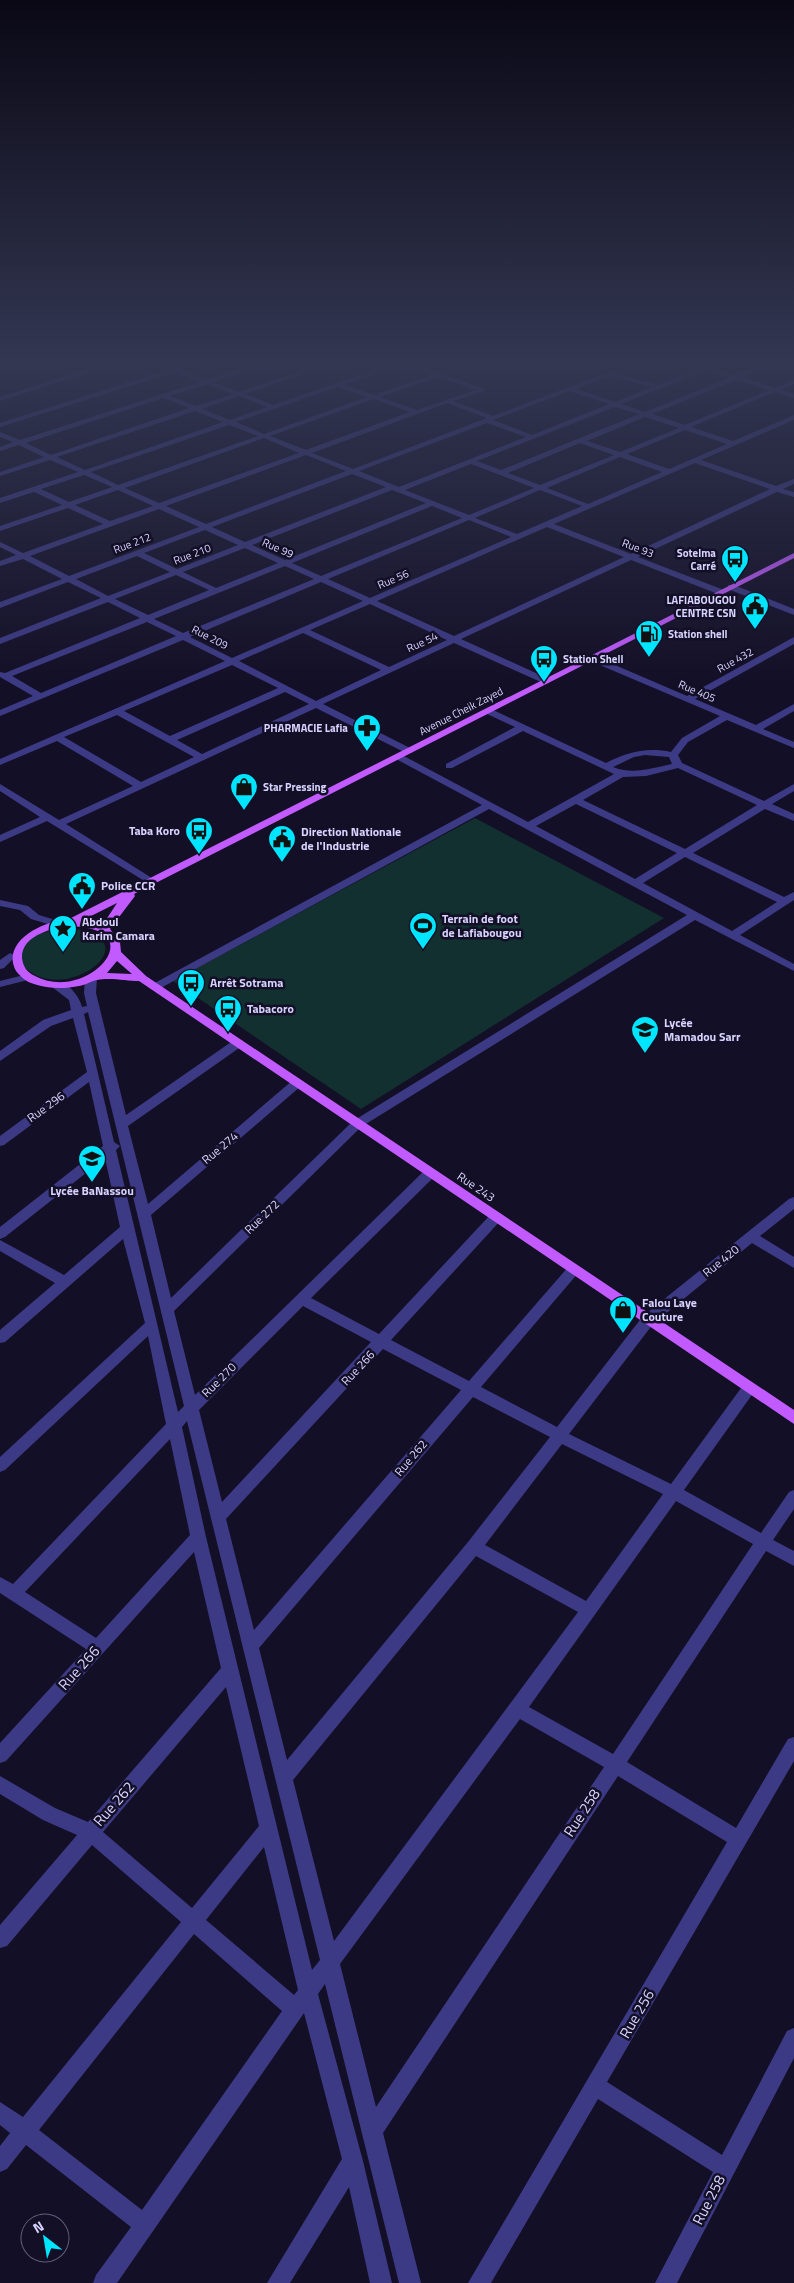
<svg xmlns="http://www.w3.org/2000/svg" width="794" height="2283" font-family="'Titillium Web',sans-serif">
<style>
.green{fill:#12302f}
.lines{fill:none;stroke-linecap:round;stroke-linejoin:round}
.minor{fill:#3d3a85;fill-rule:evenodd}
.major{fill:#c25bff;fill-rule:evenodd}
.labels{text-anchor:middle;stroke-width:5;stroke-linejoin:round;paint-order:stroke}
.far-street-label{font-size:11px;fill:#d9d4ff;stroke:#130f26}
.far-poi-label{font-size:11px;font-weight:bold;fill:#d9d4ff;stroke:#130f26;text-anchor:end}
.poi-label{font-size:12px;font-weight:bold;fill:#d9d4ff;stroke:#130f26;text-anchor:start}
.street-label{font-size:12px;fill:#d9d4ff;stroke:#130f26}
.near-street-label{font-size:15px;fill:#d9d4ff;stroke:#130f26}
</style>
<rect width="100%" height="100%" fill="#130f26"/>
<g class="green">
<path d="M475,818L664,918L361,1109L173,981Z"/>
<path d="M70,928C158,939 59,1012 21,963C21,959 21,951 23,947C30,932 56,930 70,928Z"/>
</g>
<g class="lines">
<g class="minor">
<path d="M101,365H112L0,401V397Z"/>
<path d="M183,365H194L181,370L207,380L252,365H262L213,382L239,392L319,365H329L245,394L273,405L389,365H399L345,385L374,395L432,375L407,365H417L484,389V391L453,401L493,416L609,372L658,385L700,368L702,365H717L712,368L735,375L760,365H769L742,377L775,388L794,380V384L781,390L794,394V398L775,392L691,427L733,441L794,415V420L701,460L776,486L794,479V484L783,489L794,492V497L777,492L638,557L724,590V594H718L631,560L461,639L549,679V683H543L454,643L323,704L412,749V753H406L316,708L66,824L155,880L156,882L151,885L47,821L0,842V835L40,817L0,791V784L59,820L133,786L57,741L0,765V759L225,661L183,640L0,716V710L33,696L0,677V672L5,673L140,618L108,602L0,644V638L101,598L68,582L0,608V602L62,579L23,559L0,566V561L16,555L0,547V542L23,553L103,524L68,508L0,531V526L62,505L34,492L0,503V498L78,472L50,460L0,476V472L44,457L19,445L0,451V447L13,442L0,437V432L20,440L200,382L175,372L0,427V423ZM707,370L729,378L645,412L621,404ZM609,376L652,387L615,402L576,389ZM438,377L476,390L417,410L380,397ZM736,380L769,390L685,425L652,414ZM207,384L233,394L196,406L170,396ZM338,387L367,397L264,434L236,422ZM569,391L609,404L532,435L493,420ZM239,396L267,407L230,420L202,409ZM163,398L189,408L51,455L26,443ZM374,399L410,412L306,450L270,436ZM447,403L487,418L353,469L312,453ZM615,407L639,414L501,470L477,461ZM195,411L223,422L85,470L57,457ZM645,417L679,428L620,452L587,441ZM487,423L526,437L399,487L359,471ZM229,425L258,436L118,485L91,472ZM685,430L727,444L669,469L627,454ZM264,438L299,453L159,503L125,488ZM580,443L614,455L540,485L508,473ZM306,455L346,471L206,524L166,506ZM620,457L662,472L588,504L547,488ZM695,463L770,489L631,554L554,524ZM471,464L534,488L469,515L405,490ZM352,474L386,487L245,542L212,527ZM84,475L112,487L69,502L41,489ZM118,490L153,506L110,521L75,505ZM392,490L426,503L285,560L252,545ZM540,490L582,506L517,534L475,518ZM432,506L462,518L321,576L292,563ZM159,509L199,527L69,576L30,556ZM469,520L511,537L370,598L328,579ZM547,527L624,557L454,636L377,601ZM205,530L238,545L177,569L144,553ZM245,548L278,563L216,588L183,572ZM137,556L170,572L108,596L76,579ZM285,566L314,579L183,633L154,619ZM176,575L209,590L148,615L115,599ZM321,582L363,601L232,658L190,637ZM370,604L447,640L389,667L310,630ZM147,622L176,636L41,693L12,676ZM303,633L381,670L316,701L239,661ZM232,665L278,688L170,736L124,711ZM285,692L309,704L202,754L177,740ZM117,715L194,757L141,782L64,737Z"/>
<path d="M728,585H734L794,609V615L728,589Z"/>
<path d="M794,637V644L695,699L756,725L794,704V711L763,729L794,742V748L727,720L688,742L678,755L682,763L764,801L794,784V791L772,804L794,814V821L765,809L693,853L784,897L794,892V900L740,935L794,964V971L695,920L361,1127L174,1311L195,1395L425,1170H435L436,1173L435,1176L311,1298L379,1334L491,1214H501L503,1217L501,1220L391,1340L469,1381L569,1266H579L581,1269L579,1272L481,1387L557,1427L643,1316L789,1199L794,1197V1209L760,1236L794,1257V1268L752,1243L653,1324L569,1434L671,1484L744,1384L749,1382L754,1384L756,1388L754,1392L684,1490L761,1533L789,1492L794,1490V1509L773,1540L794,1551V1566L766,1551L627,1762L736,1828L788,1739L794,1737V1761L607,2082L722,2155L787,2031L794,2028V2058L677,2283H655L713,2172L598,2099L491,2283H468L727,1842L618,1776L383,2133L421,2283H399L325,1984L318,1994L363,2161L392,2283H370L349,2187L290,2283H267L342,2159L304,2013L117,2283H93L96,2275L131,2227L26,2145L7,2169L0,2172V2146L10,2133L0,2125V2102L23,2117L181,1922L92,1845L7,1946L0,1948V1925L77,1835L43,1820L0,1794V1776L55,1808L88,1822L221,1668L194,1552L6,1761L0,1763V1743L86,1649L0,1593V1577L13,1584L166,1424L148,1336L5,1470L0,1472V1457L145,1323L123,1239L5,1342L0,1343V1330L55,1283L0,1251V1240L64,1275L120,1227L105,1158L5,1237L0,1239V1227L103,1146L89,1082L4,1145L0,1146V1136L87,1072L73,1018L51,1026L0,1061V1051L43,1020L71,1010L69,1000L52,987L50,985L52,983C66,979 79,995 82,1007L87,1006L84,993L85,978L91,975L97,978L96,993L126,1115L234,1040H242L244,1043L242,1046L128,1126L148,1204L293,1080H301L303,1083L301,1086L151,1215L171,1298L353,1121L687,915L489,809L159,989H151L149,987L151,985L482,805L396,759V755H402L528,822L614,774L523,731L452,768H446V764L515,727L485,713V709H491L606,763C628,752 646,747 671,752L682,738L720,716L588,660V656H594L687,696ZM645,755L669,757L672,764C653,768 632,775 613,767L634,757ZM678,768L757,805L685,849L583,800L623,777L646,776ZM576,804L677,853L635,879L536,826ZM685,857L777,902L732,931L643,883ZM88,1012L184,1406L178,1412L116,1150L120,1146L114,1142L84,1014ZM303,1306L371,1342L222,1502L199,1410ZM383,1349L461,1390L254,1630L226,1519ZM473,1397L550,1437L468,1542L287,1760L259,1648ZM187,1421L320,1960L312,1970L206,1537L182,1427ZM170,1439L190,1535L96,1638L25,1592ZM562,1444L663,1494L586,1601L485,1545ZM676,1501L753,1544L613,1754L529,1707ZM476,1556L578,1612L334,1941L293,1780ZM226,1687L259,1826L192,1908L103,1832ZM520,1719L604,1767L376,2107L340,1964ZM264,1847L298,1990L294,1995L206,1920ZM194,1934L282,2011L142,2210L39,2130Z"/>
<path d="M0,900L28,906L39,915L62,922L63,924L58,927L31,919L20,910L0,906Z"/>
<path d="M10,953L16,956L4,968L0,969V960Z"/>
<path d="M24,975L28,976L30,978L28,980L0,987V981Z"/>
</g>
<path class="major" d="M794,553V558L134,894L135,896L110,929L120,942L121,952L146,976L794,1410V1424L139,981C127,981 110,977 97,980C91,981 86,985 79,986C65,989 48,989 34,984C26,982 21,977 16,971C0,942 44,920 67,920ZM117,903L102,926L81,921ZM64,926C71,927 80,926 87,928C145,938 83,1002 35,976C27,972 23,967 22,958C21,937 48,930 64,926ZM117,961L132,974L107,973Z"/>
</g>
<linearGradient id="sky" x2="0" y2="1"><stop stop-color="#0a0815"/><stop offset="0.53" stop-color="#333752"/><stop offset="1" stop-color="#333752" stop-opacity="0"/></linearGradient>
<rect width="794" height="685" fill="url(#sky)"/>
<defs>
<symbol id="bus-pin" viewBox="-11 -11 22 30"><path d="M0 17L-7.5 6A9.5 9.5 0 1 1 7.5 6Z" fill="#00e5ff" stroke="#130f26"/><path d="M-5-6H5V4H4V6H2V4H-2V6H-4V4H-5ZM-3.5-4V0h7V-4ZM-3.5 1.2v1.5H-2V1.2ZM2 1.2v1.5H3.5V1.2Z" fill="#111"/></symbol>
<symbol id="civic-pin" viewBox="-11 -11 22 30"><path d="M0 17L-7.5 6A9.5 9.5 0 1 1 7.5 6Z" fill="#00e5ff" stroke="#130f26"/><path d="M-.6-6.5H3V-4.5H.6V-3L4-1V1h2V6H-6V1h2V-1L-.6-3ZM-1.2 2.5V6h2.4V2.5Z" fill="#111"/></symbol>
<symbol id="fuel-pin" viewBox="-11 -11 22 30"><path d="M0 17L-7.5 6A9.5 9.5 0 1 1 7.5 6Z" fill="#00e5ff" stroke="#130f26"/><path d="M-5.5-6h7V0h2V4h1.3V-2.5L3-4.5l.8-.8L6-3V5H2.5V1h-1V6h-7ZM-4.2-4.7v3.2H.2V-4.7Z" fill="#111"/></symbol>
<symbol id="pharmacy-pin" viewBox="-11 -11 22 30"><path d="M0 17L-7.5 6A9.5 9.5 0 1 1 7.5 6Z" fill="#00e5ff" stroke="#130f26"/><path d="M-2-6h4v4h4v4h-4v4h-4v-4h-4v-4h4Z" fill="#111"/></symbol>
<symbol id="shop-pin" viewBox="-11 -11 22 30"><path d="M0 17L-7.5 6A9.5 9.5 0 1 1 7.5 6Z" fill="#00e5ff" stroke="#130f26"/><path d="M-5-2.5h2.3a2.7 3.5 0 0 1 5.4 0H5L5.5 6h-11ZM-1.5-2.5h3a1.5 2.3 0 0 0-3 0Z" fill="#111"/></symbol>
<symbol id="stadium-pin" viewBox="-11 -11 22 30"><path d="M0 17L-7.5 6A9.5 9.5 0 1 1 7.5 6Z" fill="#00e5ff" stroke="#130f26"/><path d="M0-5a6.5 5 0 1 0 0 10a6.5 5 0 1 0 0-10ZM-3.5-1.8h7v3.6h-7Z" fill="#111"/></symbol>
<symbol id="sight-pin" viewBox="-11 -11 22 30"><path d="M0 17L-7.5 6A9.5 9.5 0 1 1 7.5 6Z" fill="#00e5ff" stroke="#130f26"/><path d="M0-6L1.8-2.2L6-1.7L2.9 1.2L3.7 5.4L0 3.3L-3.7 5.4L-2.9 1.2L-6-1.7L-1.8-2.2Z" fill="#111"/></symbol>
<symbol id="school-pin" viewBox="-11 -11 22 30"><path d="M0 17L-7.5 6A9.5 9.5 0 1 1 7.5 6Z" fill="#00e5ff" stroke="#130f26"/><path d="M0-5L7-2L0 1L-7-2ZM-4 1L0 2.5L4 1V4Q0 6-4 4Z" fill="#111"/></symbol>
</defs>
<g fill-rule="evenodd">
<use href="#bus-pin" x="719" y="543" width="32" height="43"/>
<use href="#civic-pin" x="739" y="590" width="32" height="43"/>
<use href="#fuel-pin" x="633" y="618" width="32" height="43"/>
<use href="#bus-pin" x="528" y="643" width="32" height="43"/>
<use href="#pharmacy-pin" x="351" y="712" width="32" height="43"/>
<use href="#shop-pin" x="228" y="771" width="32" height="43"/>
<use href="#bus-pin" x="183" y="815" width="32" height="43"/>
<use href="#civic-pin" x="266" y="823" width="32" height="43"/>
<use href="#civic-pin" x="66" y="870" width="32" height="43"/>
<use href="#stadium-pin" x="407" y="910" width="32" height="43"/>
<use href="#sight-pin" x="47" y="913" width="32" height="43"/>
<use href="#bus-pin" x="175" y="967" width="32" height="43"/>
<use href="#bus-pin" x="212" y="993" width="32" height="43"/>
<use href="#school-pin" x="629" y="1014" width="32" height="43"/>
<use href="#school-pin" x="76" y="1143" width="32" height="43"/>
<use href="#shop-pin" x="607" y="1294" width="32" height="43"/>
</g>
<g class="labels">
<g class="far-street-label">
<text transform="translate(132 543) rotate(-21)" y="4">Rue 212</text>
<text transform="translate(278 548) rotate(24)" y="4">Rue 99</text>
<text transform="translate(638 548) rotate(21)" y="4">Rue 93</text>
<text transform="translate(192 554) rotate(-21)" y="4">Rue 210</text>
<text transform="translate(393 579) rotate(-23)" y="4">Rue 56</text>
<text transform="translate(210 637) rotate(27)" y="4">Rue 209</text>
<text transform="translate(422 642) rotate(-25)" y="4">Rue 54</text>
<text transform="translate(735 660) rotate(-29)" y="4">Rue 432</text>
<text transform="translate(697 691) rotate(23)" y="4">Rue 405</text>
<text transform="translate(461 711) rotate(-27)" y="4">Avenue Cheik Zayed</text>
</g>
<g class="far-poi-label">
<text x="716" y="557">Sotelma<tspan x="716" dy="13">Carré</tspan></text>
<text x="736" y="604">LAFIABOUGOU<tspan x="736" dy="13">CENTRE CSN</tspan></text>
<text x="668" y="638" text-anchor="start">Station shell</text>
<text x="563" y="663" text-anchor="start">Station Shell</text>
<text x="348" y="732">PHARMACIE Lafia</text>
<text x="263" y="791" text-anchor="start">Star Pressing</text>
</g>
<g class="poi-label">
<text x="180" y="835" text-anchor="end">Taba Koro</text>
<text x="301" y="836">Direction Nationale<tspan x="301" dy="14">de l'Industrie</tspan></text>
<text x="101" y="890">Police CCR</text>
<text x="442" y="923">Terrain de foot<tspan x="442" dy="14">de Lafiabougou</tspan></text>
<text x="82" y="926">Abdoul<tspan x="82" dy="14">Karim Camara</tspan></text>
<text x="210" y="987">Arrêt Sotrama</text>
<text x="247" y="1013">Tabacoro</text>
<text x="664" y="1027">Lycée<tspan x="664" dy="14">Mamadou Sarr</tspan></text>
<text x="92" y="1195" text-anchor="middle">Lycée BaNassou</text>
<text x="642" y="1307">Falou Laye<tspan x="642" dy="14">Couture</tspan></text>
</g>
<g class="street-label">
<text transform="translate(46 1107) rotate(-36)" y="4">Rue 296</text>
<text transform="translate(220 1148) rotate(-40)" y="4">Rue 274</text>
<text transform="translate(476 1187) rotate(34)" y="4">Rue 243</text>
<text transform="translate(262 1217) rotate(-44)" y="4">Rue 272</text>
<text transform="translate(721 1261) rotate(-39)" y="4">Rue 420</text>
<text transform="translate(358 1368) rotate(-47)" y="4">Rue 266</text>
<text transform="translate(219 1380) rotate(-45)" y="4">Rue 270</text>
<text transform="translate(411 1458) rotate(-50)" y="4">Rue 262</text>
</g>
<g class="near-street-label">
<text transform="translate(79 1668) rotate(-48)" y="5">Rue 266</text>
<text transform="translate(114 1804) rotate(-49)" y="5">Rue 262</text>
<text transform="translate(582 1813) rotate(-57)" y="5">Rue 258</text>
<text transform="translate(637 2014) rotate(-60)" y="5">Rue 256</text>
<text transform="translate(709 2200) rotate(-63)" y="5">Rue 258</text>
</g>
</g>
<g transform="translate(45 2238) rotate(329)"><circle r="24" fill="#130f26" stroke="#625e7d"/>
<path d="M0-4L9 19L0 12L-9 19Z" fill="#00e5ff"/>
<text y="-8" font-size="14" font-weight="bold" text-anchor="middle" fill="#d9d4ff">N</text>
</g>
</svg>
